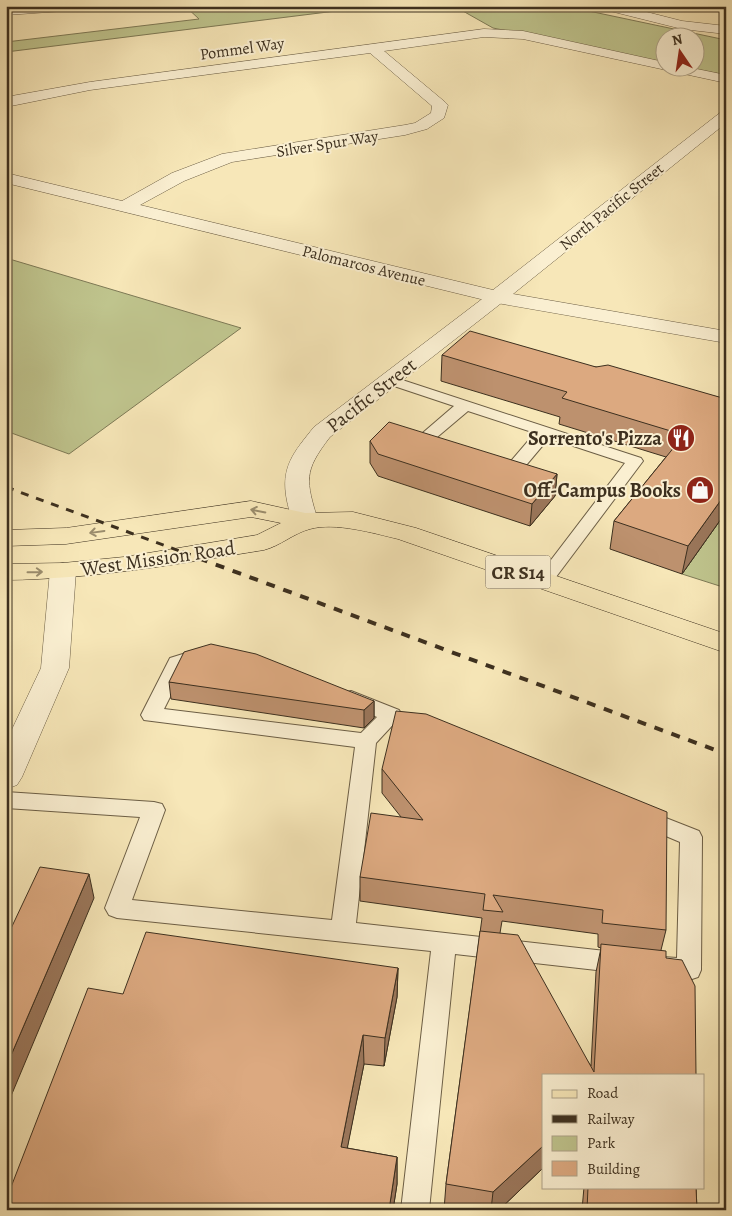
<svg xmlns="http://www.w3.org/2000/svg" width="732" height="1216" font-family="Alegreya,serif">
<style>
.green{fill:#bfc48d;stroke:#7e7a56}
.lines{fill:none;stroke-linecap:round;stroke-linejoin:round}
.service-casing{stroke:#6c5e45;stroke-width:2}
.minor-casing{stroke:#6c5e45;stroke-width:1}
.tertiary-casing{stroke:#6c5e45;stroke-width:1}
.primary-casing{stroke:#3d301f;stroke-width:1}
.service{fill:#faefd1;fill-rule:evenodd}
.minor{fill:#faefd1;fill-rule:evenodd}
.tertiary{fill:#faefd1;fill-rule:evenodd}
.primary{fill:#f7e7b8;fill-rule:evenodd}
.rail-far1{stroke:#3d301f;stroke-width:3;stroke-dasharray:8 8;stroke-linecap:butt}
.rail{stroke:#3d301f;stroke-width:4;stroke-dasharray:9 9;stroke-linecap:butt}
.wall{fill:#bd916e;stroke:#3d301f;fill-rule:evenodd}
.shaded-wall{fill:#9a765a;stroke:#3d301f}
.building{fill:#dca980;stroke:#3d301f}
.oneway{stroke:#9a8c6c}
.labels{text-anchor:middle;stroke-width:4;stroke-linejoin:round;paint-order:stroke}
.far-street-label{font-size:16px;fill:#3d301f;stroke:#faefd1}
.shield{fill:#faefd1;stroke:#766954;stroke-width:1}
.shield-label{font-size:19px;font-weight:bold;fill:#3d301f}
.street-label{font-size:20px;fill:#3d301f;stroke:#faefd1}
.poi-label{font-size:20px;font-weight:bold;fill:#3d301f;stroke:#faefd1;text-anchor:end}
</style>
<rect width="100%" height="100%" fill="#f7e7b8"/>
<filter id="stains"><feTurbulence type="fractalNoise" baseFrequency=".004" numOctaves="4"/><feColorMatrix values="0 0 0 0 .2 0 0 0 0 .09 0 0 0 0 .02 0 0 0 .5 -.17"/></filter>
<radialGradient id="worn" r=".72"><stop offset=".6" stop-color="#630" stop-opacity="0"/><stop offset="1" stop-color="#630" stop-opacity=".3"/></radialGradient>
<g class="green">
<path d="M185,6H376L6,52V42L199,19Z"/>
<path d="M454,6H565L726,40V75L688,68H694V38H664V63L493,28Z"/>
<path d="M6,258L241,328L69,454L6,431Z"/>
<path d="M726,512V588L682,574Z"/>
</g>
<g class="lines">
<defs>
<g id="service">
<path d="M390,376L641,458L643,461L550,585H538L535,581L538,577L625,463L549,438L517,476H505L503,472L505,468L535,433L468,411L423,449H411L409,446L411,443L454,406L385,383L383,380L385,377Z"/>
<path d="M202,648L209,650L212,655L209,660L185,667L164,709L361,733L377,717L344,703L341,698L344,693L351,691L399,710L402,715L376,743L356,923L623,953L632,956L635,963L632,970L623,973L455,954L429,1210H401L431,951L117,918L109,915L105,908L140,817L6,808V792L154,802L162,804L165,810L132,900L332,920L355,747L144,720L141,715L170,658Z"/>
<path d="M643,809L699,831L702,837L701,970L698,977L689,980L654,974L651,967L654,960L663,957L677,958L680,842L635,823L632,817L635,811Z"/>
</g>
<g id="minor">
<path d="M84,6L78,10L6,15V7Z"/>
<path d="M601,6H623L682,21L726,26V34L682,29L602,9Z"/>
<path d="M484,29L523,31L664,62V68H692L726,75V83L523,39L484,37L384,51L445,102L448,105L444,118L427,129L405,135L232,162L184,181L140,205L493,290L721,112L726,110V123L513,294L726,331V343L497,303L6,183V173L122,201L172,173L222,154L405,125L415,123L431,113L432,106L370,53L90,90L6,107V97L90,82Z"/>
</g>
<g id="tertiary">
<path d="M497,291L504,293L507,297L504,301L330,437C303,472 306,480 318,521L314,526L305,529L296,526C291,519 289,510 287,501C280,467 294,452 314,427L490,293Z"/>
<path d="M63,563L72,565L76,571L69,668L22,777L17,785L6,789V742L41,668L50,571L54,565Z"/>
</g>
<path id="primary" d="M251,501L305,513L353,512L416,528L726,634V653L398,539C373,533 335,522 310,529C294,533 280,546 264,550C177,564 95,579 6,580V564L63,563L124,557L257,535L281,523L251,517L66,544L6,546V530L66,528Z"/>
</defs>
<use href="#service" class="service-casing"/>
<use href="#minor" class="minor-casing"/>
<use href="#tertiary" class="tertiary-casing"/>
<use href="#primary" class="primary-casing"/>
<use href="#service" class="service"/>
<use href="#minor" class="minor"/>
<use href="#tertiary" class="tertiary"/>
<use href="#primary" class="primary"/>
<path class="rail-far1" d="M6,487L185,553"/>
<path class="rail" d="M182,552L726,754"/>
</g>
<g class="wall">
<path d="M442,355L596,367L726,399V512L682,574L610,549L614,521L666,457L559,424L560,417L441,381Z"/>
<path d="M370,441L557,474L555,496L530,526L378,476L370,463Z"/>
<path d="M169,682L374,701V718L364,728L171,699Z"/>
<path d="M382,769L666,930L661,950L666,958L696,1075H543V1168L499,1210H444L446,1184L482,918L360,901V877L401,817L382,793ZM502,921L598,934V947L601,948L596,972L591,1066L500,933Z"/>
<path d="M398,968L397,997L384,1066L364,1064L347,1148L397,1157V1184L393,1210H6L123,994Z"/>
<path d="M584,1187H696L697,1210H582Z"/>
</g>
<g class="shaded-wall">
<path d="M557,474L555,496L530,526L532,504Z"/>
<path d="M726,493V512L682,574L688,546Z"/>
<path d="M374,701V718L364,728V710Z"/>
<path d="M89,874L94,898L6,1108V1067Z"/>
<path d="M398,968L397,997L384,1066L385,1038Z"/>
<path d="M363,1035L364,1064L342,1175L341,1147Z"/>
<path d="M543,1146V1168L499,1210H491L493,1192Z"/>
<path d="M397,1157V1184L393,1210H389Z"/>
</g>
<g class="building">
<path d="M470,331L596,367L608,365L726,399V493L688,546L614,521L684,435L562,398L567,392L442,355Z"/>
<path d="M389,422L557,474L532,504L378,454L370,441Z"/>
<path d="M211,644L256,654L374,701L364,710L169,682L184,652Z"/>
<path d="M396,711L426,714L667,812L666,930L602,923L603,910L493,895L503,912L483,910L485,894L360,877L371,813L423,820L382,769Z"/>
<path d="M40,867L89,874L6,1067V939Z"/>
<path d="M480,931L518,935L594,1072L601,944L666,951V958L682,960L695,986L696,1075H543V1146L493,1192L446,1184Z"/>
<path d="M146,932L398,968L385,1038L363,1035L341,1147L397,1157L389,1210H6V1200L88,988L123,994Z"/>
<path d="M588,1187H696L697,1210H587Z"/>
</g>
<defs><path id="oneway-shaft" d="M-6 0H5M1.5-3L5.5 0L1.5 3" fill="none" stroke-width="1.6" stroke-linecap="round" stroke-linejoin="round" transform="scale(1.25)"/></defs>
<g class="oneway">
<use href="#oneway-shaft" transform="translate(258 511) rotate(-169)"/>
<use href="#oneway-shaft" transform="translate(97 532) rotate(172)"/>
<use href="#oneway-shaft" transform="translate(35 572) rotate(-1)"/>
</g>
<defs>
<symbol id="restaurant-disc" viewBox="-11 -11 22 22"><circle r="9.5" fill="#8f2418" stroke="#faefd1"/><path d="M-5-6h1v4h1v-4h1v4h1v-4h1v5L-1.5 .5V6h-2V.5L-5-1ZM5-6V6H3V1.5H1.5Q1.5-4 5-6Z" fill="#fff"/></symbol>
<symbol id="shop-disc" viewBox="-11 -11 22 22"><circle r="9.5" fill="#8f2418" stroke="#faefd1"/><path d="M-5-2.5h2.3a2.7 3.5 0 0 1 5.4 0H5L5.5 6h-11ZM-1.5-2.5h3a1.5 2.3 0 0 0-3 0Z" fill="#fff"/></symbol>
</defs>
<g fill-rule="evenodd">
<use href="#restaurant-disc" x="665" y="422" width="32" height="32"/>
<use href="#shop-disc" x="684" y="474" width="32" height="32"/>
</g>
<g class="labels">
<g class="far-street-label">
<text transform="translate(242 48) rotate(-8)" y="6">Pommel Way</text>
<text transform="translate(327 143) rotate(-9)" y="6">Silver Spur Way</text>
<text transform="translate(611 206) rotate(-39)" y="6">North Pacific Street</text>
<text transform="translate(364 265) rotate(14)" y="6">Palomarcos Avenue</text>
</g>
<rect class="shield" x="485.5" y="555.5" width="65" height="33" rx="4"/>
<g class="shield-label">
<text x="518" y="579">CR S14</text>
</g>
<g class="street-label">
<text transform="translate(371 395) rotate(-38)" y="7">Pacific Street</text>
<text transform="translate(158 558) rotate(-8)" y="7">West Mission Road</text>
</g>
<g class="poi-label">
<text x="662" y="445">Sorrento's Pizza</text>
<text x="681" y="497">Off-Campus Books</text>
</g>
</g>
<rect width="732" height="1216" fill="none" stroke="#f7e7b8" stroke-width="25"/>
<rect x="8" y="8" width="717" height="1201" fill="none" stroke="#3d301f" stroke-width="2.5"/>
<rect x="12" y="12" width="707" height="1191" fill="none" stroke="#3d301f"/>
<rect x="542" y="1074" width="162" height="115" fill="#faefd1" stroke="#aea38a"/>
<rect x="552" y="1090" width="25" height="8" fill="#f7e7b8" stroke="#aea38a"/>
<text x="587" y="1098" font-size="15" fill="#3d301f">Road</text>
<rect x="552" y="1115" width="25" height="8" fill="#3d301f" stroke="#aea38a"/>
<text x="587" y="1124" font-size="15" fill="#3d301f">Railway</text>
<rect x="552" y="1136" width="25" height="15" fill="#bfc48d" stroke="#aea38a"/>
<text x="587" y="1148" font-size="15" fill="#3d301f">Park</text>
<rect x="552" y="1161" width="25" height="15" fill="#dca980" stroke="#aea38a"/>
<text x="587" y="1174" font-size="15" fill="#3d301f">Building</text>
<g transform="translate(680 52) rotate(347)"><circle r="24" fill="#faefd1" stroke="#aea38a"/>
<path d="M0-4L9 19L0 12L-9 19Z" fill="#8f2418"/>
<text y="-8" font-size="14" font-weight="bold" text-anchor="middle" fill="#3d301f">N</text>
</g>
<rect width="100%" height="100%" filter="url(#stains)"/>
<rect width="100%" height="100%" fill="url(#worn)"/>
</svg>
